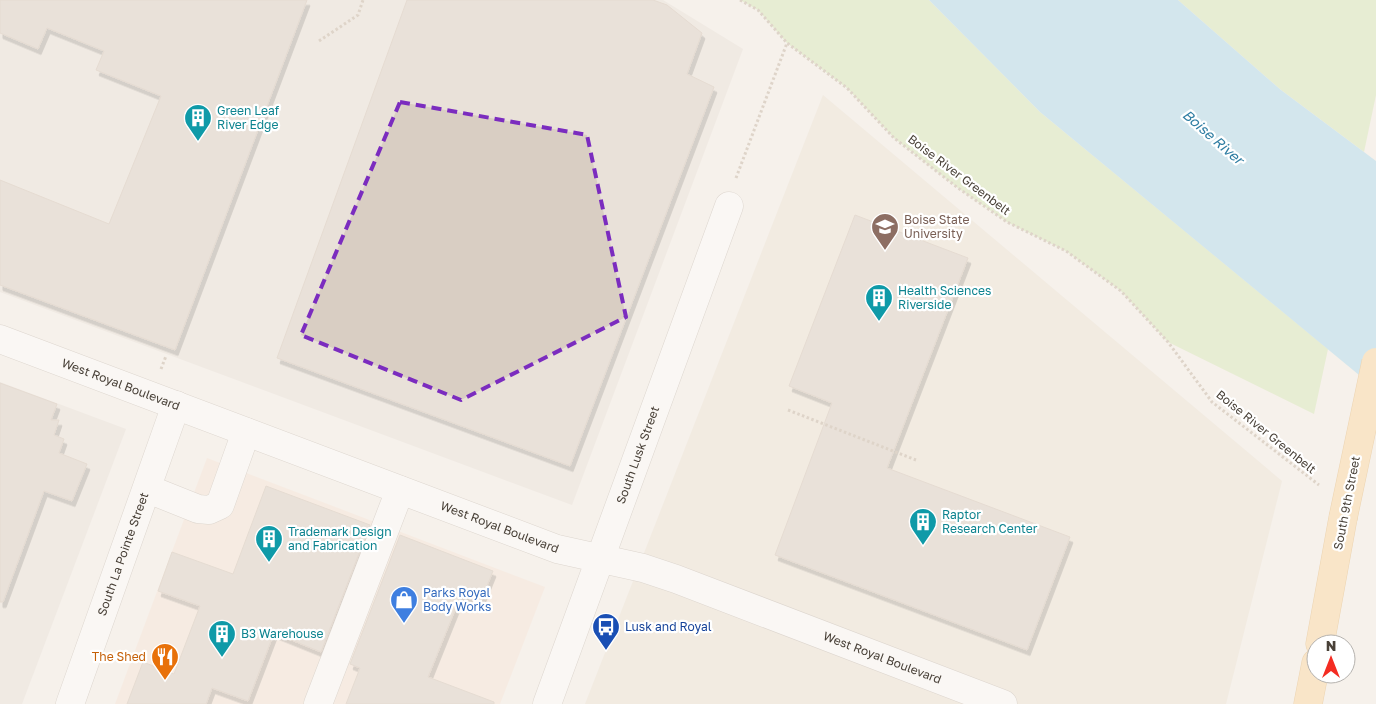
<svg xmlns="http://www.w3.org/2000/svg" width="1376" height="704" font-family="'Golos Text',sans-serif">
<style>
.residential{fill:#e9e2d9}
.commercial{fill:#f5e5d7}
.education{fill:#ede4d5}
.green{fill:#d6e8b5}
.water{fill:#a9daef}
.building{fill:#d9cec3;stroke:#d1c2b3;filter:url(#shadow)}
.lines{fill:none;stroke-linecap:round;stroke-linejoin:round}
.minor-casing{stroke:#c0b7ad;stroke-width:29}
.major-casing{stroke:#e1b26c;stroke-width:29}
.path{stroke:#c2b29f;stroke-width:3;stroke-dasharray:2.5 2.5;stroke-linecap:butt}
.minor{stroke:#fff;stroke-width:28}
.major{stroke:#fcd79d;stroke-width:28}
.major-bridge-casing{stroke:#e1b26c;stroke-width:29;stroke-linecap:butt}
.major-bridge{stroke:#fcd79d;stroke-width:28}
.marked{fill:none;stroke:#7b2cbf;stroke-width:4;stroke-dasharray:10 6;stroke-linejoin:round}
.labels{text-anchor:middle;stroke-width:4.5;stroke-linejoin:round;paint-order:stroke}
.culture-label{font-size:12px;fill:#0d838f;stroke:#fff;text-anchor:start}
.street-label{font-size:12px;fill:#494138;stroke:#fff}
.education-label{font-size:12px;fill:#785e54;stroke:#fff;text-anchor:start}
.shop-label{font-size:12px;fill:#366cbe;stroke:#fff;text-anchor:start}
.transit-label{font-size:12px;fill:#164399;stroke:#fff;text-anchor:start}
.food-label{font-size:12px;fill:#c56008;stroke:#fff;text-anchor:end}
.water-label{font-size:14px;font-style:italic;fill:#307ea3;stroke:#fff}
</style>
<defs>
<filter id="shadow"><feDropShadow dx="3" dy="5.5" stdDeviation="0" flood-color="#0004"/></filter>
</defs>
<rect width="100%" height="100%" fill="#f5f1eb"/>
<g class="residential">
<path d="M0,0H663L743,49L572,505L0,292Z"/>
<path d="M0,382L126,429L22,704H0Z"/>
</g>
<path class="commercial" d="M207,458L545,587L500,704H115Z"/>
<path class="education" d="M823,95L1282,481L1226,704H585Z"/>
<g class="green">
<path d="M740,0H929L1040,112L1328,349L1314,414L1168,342L1121,291L1066,251L1007,222L958,188L894,138L847,88L787,43L758,10Z"/>
<path d="M1178,0H1376V95L1364,152L1281,90Z"/>
</g>
<path class="water" d="M929,0H1178L1281,90L1376,161V389L1040,112Z"/>
<g class="building">
<path d="M0,0H307L175,350L0,285V180L109,224L161,96L96,70L104,51L47,28L38,49L0,33Z"/>
<path d="M407,0H653L667,5L702,33L687,74L714,87L570,466L277,358Z"/>
<path d="M855,215L968,258L887,468L1070,537L1027,650L775,555L832,403L789,386Z"/>
<path d="M0,383L57,404L51,420H59L54,435L64,439L59,453L87,464L72,501L44,491L3,602H0Z"/>
<path d="M266,486L370,525L321,652L274,633L248,701L212,688L206,704H127L143,662L174,674L200,606L158,591L172,552L233,574Z"/>
<path d="M400,535L493,571L480,603L461,595L428,677L494,702V704H346L360,668L350,664Z"/>
</g>
<g class="lines">
<defs>
<g id="minor">
<path id="s1" d="M0,339L557,549L643,568L676,579L1003,704"/>
<path d="M148,489L198,509L209,510L220,505L246,432"/>
<path id="s2" d="M70,704L176,405"/>
<path d="M318,704L400,490"/>
<path id="s3" d="M547,704L729,206"/>
</g>
<g id="major">
<path d="M1320,644L1343,518"/>
<path d="M1308,704L1316,663"/>
</g>
</defs>
<use href="#minor" class="minor-casing"/>
<use href="#major" class="major-casing"/>
<g class="path">
<path d="M740,0L758,10L787,43L847,88L894,138L958,188L1007,222L1066,251L1121,291L1168,342L1212,402L1319,485"/>
<path d="M319,41L358,15L363,0"/>
<path d="M736,178L787,43"/>
<path d="M161,369L166,356"/>
<path d="M788,410L916,460"/>
</g>
<use href="#minor" class="minor"/>
<use href="#major" class="major"/>
<defs>
<path id="major-bridge" d="M1343,518L1376,362"/>
</defs>
<use href="#major-bridge" class="major-bridge-casing"/>
<use href="#major-bridge" class="major-bridge"/>
</g>
<path d="M0 0H1376V704H0ZM400,102L587,135L626,317L461,400L301,335Z" fill="#f5f1eb" fill-opacity=".55" fill-rule="evenodd"/>
<path class="marked" d="M400,102L587,135L626,317L461,400L301,335Z"/>
<defs>
<symbol id="building-pin" viewBox="-11 -11 22 30"><path d="M0 17L-7.5 6A9.5 9.5 0 1 1 7.5 6Z" fill="#0f9aa8" stroke="#fff"/><path d="M-4-6H4V6H1V3H-1V6H-4ZM-2.5-4.3h1.7v1.8h-1.7ZM.8-4.3h1.7v1.8H.8ZM-2.5-1h1.7V.8h-1.7ZM.8-1h1.7V.8H.8Z" fill="#fff"/></symbol>
<symbol id="university-pin" viewBox="-11 -11 22 30"><path d="M0 17L-7.5 6A9.5 9.5 0 1 1 7.5 6Z" fill="#8d6e63" stroke="#fff"/><path d="M0-5L7-2L0 1L-7-2ZM-4 1L0 2.5L4 1V4Q0 6-4 4Z" fill="#fff"/></symbol>
<symbol id="shop-pin" viewBox="-11 -11 22 30"><path d="M0 17L-7.5 6A9.5 9.5 0 1 1 7.5 6Z" fill="#3f7fe0" stroke="#fff"/><path d="M-5-2.5h2.3a2.7 3.5 0 0 1 5.4 0H5L5.5 6h-11ZM-1.5-2.5h3a1.5 2.3 0 0 0-3 0Z" fill="#fff"/></symbol>
<symbol id="bus-pin" viewBox="-11 -11 22 30"><path d="M0 17L-7.5 6A9.5 9.5 0 1 1 7.5 6Z" fill="#1a4fb4" stroke="#fff"/><path d="M-5-6H5V4H4V6H2V4H-2V6H-4V4H-5ZM-3.5-4V0h7V-4ZM-3.5 1.2v1.5H-2V1.2ZM2 1.2v1.5H3.5V1.2Z" fill="#fff"/></symbol>
<symbol id="restaurant-pin" viewBox="-11 -11 22 30"><path d="M0 17L-7.5 6A9.5 9.5 0 1 1 7.5 6Z" fill="#e8710a" stroke="#fff"/><path d="M-5-6h1v4h1v-4h1v4h1v-4h1v5L-1.5 .5V6h-2V.5L-5-1ZM5-6V6H3V1.5H1.5Q1.5-4 5-6Z" fill="#fff"/></symbol>
</defs>
<g fill-rule="evenodd">
<use href="#building-pin" x="182" y="102" width="32" height="43"/>
<use href="#university-pin" x="869" y="211" width="32" height="43"/>
<use href="#building-pin" x="863" y="282" width="32" height="43"/>
<use href="#building-pin" x="907" y="506" width="32" height="43"/>
<use href="#building-pin" x="253" y="523" width="32" height="43"/>
<use href="#shop-pin" x="388" y="584" width="32" height="43"/>
<use href="#bus-pin" x="590" y="611" width="32" height="43"/>
<use href="#building-pin" x="206" y="618" width="32" height="43"/>
<use href="#restaurant-pin" x="149" y="641" width="32" height="43"/>
</g>
<g class="labels">
<g class="culture-label">
<text x="217" y="115">Green Leaf<tspan x="217" dy="14">River Edge</tspan></text>
<text x="898" y="295">Health Sciences<tspan x="898" dy="14">Riverside</tspan></text>
<text x="942" y="519">Raptor<tspan x="942" dy="14">Research Center</tspan></text>
<text x="288" y="536">Trademark Design<tspan x="288" dy="14">and Fabrication</tspan></text>
<text x="241" y="638">B3 Warehouse</text>
</g>
<g class="street-label">
<text transform="translate(959 175) rotate(37)" y="4">Boise River Greenbelt</text>
<text dy="4" stroke="none"><textPath href="#s1" startOffset="129">West Royal Boulevard</textPath></text>
<text transform="translate(1266 432) rotate(39)" y="4">Boise River Greenbelt</text>
<text dy="4" stroke="none"><textPath href="#s3" startOffset="265">South Lusk Street</textPath></text>
<text transform="translate(1347 503) rotate(-79)" y="4">South 9th Street</text>
<text dy="4" stroke="none"><textPath href="#s1" startOffset="534">West Royal Boulevard</textPath></text>
<text dy="4" stroke="none"><textPath href="#s2" startOffset="159">South La Pointe Street</textPath></text>
<text dy="4" stroke="none"><textPath href="#s1" startOffset="939">West Royal Boulevard</textPath></text>
</g>
<g class="education-label">
<text x="904" y="224">Boise State<tspan x="904" dy="14">University</tspan></text>
</g>
<g class="shop-label">
<text x="423" y="597">Parks Royal<tspan x="423" dy="14">Body Works</tspan></text>
</g>
<g class="transit-label">
<text x="625" y="631">Lusk and Royal</text>
</g>
<g class="food-label">
<text x="146" y="661">The Shed</text>
</g>
<g class="water-label">
<text transform="translate(1213 137) rotate(41)" y="5">Boise River</text>
</g>
</g>
<g transform="translate(1331 659)"><circle r="24" fill="#ffffff" stroke="#b6b3af"/>
<path d="M0-4L9 19L0 12L-9 19Z" fill="#f42c22"/>
<text y="-8" font-size="14" font-weight="bold" text-anchor="middle" fill="#494138">N</text>
</g>
</svg>
